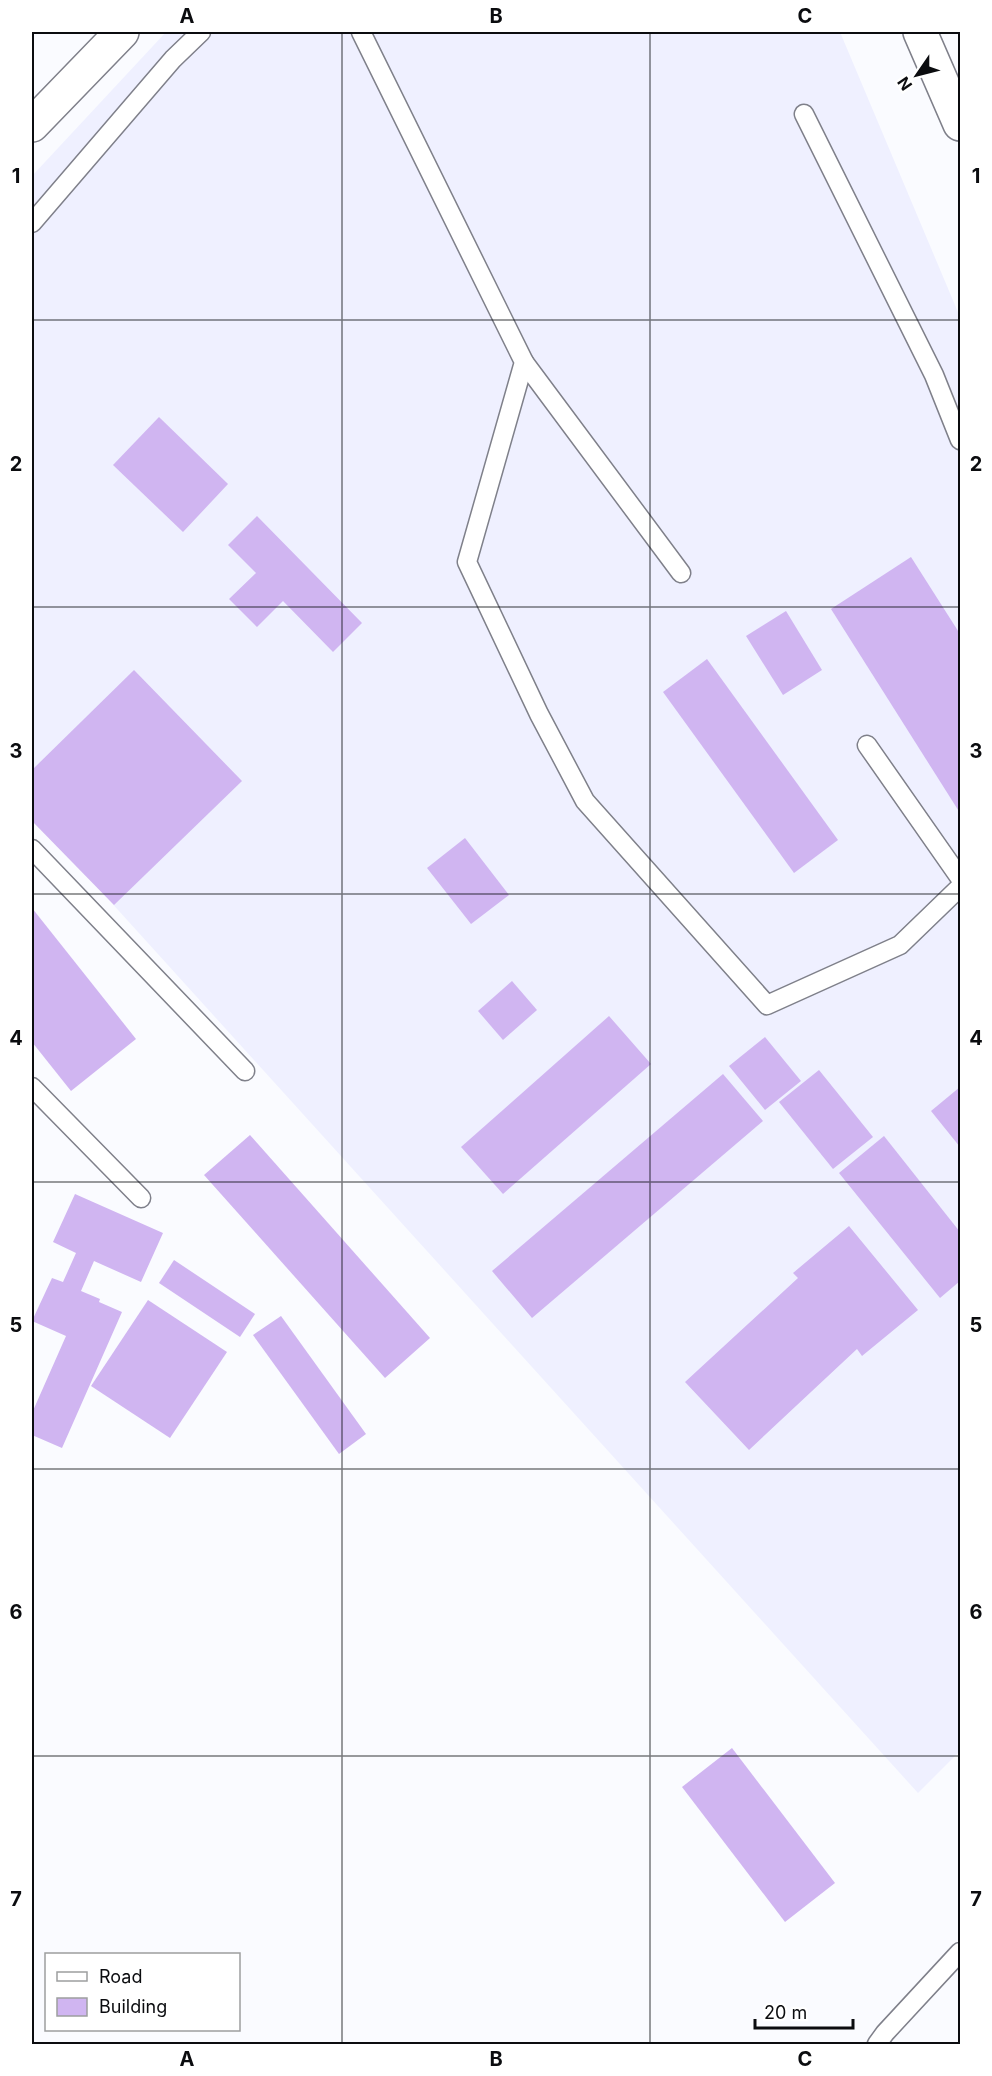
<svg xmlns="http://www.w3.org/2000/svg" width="992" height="2076" font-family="Inter,sans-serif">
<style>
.built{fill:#eff0ff}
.building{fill:#d0b5f1}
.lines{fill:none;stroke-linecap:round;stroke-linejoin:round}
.service-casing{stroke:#7f808a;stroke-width:21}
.minor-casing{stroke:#7f808a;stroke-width:36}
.service{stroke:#fff;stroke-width:18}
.minor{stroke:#fff;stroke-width:33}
.grid{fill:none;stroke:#0b0c0f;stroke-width:1.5;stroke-opacity:0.55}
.neatline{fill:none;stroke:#0b0c0f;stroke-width:2}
.grid-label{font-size:20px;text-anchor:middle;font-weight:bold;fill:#0b0c0f}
</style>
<rect width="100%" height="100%" fill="#fafbff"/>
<path class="built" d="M166,32H840L960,317V1751L918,1793L32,815V176Z"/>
<g class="building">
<path d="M159,417L228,484L183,532L113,465Z"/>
<path d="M257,516L362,623L333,652L283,601L257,627L229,599L256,573L228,545Z"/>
<path d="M911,557L960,634V813L831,609Z"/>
<path d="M786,611L822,670L783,695L746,636Z"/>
<path d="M707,659L838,840L794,873L663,692Z"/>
<path d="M134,670L242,781L114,905L32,821V770Z"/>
<path d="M465,838L509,895L471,924L427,868Z"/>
<path d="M32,908L136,1039L71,1091L32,1042Z"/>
<path d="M512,981L537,1010L503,1040L478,1011Z"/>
<path d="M609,1016L651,1064L503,1194L461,1147Z"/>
<path d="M765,1037L801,1081L765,1110L729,1066Z"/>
<path d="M819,1070L873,1137L833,1169L779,1102Z"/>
<path d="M723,1074L763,1121L532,1318L492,1271Z"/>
<path d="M960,1087V1147L931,1111Z"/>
<path d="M250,1135L430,1338L385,1378L204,1175Z"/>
<path d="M884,1136L960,1232V1281L940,1298L839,1173Z"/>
<path d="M75,1194L163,1233L141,1282L94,1261L81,1291L100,1299L99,1302L122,1312L62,1448L32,1435V1413L66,1336L32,1321L52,1278L63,1282L76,1253L53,1242Z"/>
<path d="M849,1226L918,1310L862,1356L857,1349L749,1450L685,1382L798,1278L793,1273Z"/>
<path d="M174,1260L255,1314L240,1337L159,1283Z"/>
<path d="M148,1300L227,1352L170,1438L91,1386Z"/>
<path d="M281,1316L366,1434L339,1454L253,1335Z"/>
<path d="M732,1748L835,1883L785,1922L682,1787Z"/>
</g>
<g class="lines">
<defs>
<g id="service">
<path d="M361,32L524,362L467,562L539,714L585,801L767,1005L900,945L960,887"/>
<path d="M804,114L934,375L960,440"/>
<path d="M32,223L173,59L201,32"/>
<path d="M524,362L681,573"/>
<path d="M867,745L960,878"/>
<path d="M32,849L245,1071"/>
<path d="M32,1087L141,1198"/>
<path d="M877,2044L885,2033L960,1952"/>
</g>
<g id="minor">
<path d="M920,32L960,124"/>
<path d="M32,125L122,32"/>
</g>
</defs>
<use href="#service" class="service-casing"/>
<use href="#minor" class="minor-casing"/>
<use href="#service" class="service"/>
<use href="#minor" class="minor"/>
</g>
<path class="grid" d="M342,32V2044M650,32V2044M32,320H960M32,607H960M32,894H960M32,1182H960M32,1469H960M32,1756H960"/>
<rect width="992" height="2076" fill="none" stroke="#ffffff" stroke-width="66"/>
<rect x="45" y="1953" width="195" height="78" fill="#ffffff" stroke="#9d9e9f" stroke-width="1.5"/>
<rect x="57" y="1972" width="30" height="9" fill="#ffffff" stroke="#9d9e9f" stroke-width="1.5"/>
<text x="99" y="1983" font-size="18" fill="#0b0c0f">Road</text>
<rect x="57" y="1998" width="30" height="18" fill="#d0b5f1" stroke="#9d9e9f" stroke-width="1.5"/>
<text x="99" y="2013" font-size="18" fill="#0b0c0f">Building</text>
<g transform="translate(917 75) rotate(235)" stroke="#ffffff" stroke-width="4.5" paint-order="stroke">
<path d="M0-4.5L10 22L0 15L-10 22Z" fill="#0b0c0f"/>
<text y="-9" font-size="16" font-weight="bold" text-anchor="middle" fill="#0b0c0f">N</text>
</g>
<path d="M755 2019v9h98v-9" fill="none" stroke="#0b0c0f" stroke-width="3"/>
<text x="764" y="2019" font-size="18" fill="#0b0c0f" stroke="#ffffff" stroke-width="4.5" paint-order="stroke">20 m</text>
<rect x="33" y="33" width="926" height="2010" class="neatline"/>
<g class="grid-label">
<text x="187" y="23">A</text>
<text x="496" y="23">B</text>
<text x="805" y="23">C</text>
<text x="16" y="183">1</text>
<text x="976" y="183">1</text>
<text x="16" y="471">2</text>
<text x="976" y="471">2</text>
<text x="16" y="758">3</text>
<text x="976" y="758">3</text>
<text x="16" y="1045">4</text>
<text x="976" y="1045">4</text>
<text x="16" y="1332">5</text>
<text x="976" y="1332">5</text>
<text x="16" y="1619">6</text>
<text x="976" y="1619">6</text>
<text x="16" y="1906">7</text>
<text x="976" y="1906">7</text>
<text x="187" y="2066">A</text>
<text x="496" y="2066">B</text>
<text x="805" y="2066">C</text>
</g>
</svg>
